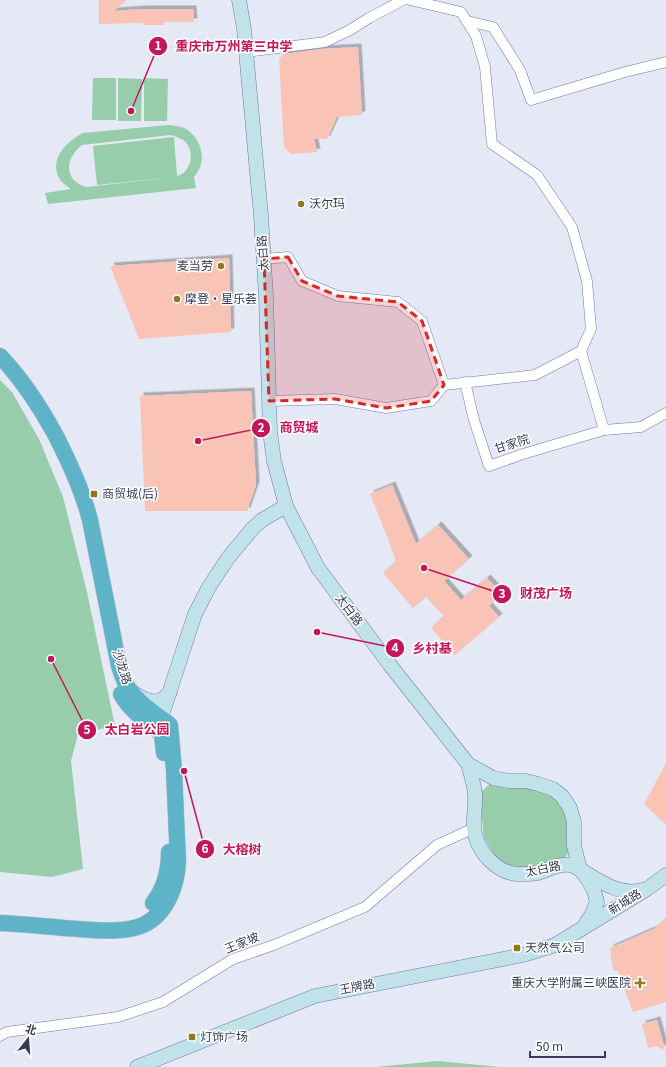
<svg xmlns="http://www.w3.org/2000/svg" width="666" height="1067" font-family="Georgia,'Noto Sans SC',serif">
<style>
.green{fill:#97cdab;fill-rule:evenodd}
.building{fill:#f9c4b5;filter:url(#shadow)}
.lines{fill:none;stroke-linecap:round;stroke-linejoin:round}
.minor-casing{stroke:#6f78b3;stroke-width:11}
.secondary-casing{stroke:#6f78b3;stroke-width:15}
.trunk-casing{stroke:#c3c4cc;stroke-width:17}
.minor{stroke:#fff;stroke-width:10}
.secondary{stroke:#c2e2ea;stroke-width:14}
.trunk{stroke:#5eb3c7;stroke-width:16}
.marked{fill:#d62828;fill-opacity:0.2;stroke:#d62828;stroke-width:3;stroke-dasharray:8 5;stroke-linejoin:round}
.poi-dot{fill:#8c791f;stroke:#fff;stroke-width:1.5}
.labels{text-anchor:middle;stroke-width:3;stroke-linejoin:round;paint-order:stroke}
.poi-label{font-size:12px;fill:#373b55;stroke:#fff;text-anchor:start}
.street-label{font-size:12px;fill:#373b55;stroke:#fff}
.leader{fill:none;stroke:#c2185b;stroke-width:1.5}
.callout-dot{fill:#c2185b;stroke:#fff;stroke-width:1.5}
.mark-label{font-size:12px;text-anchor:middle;font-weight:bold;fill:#fff}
.callout-label{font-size:13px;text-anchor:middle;font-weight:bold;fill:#c2185b;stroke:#fff;stroke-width:3;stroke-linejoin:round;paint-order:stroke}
</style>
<defs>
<filter id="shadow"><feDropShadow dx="3.5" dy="-3.5" stdDeviation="0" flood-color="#0004"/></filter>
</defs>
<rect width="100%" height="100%" fill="#e5e8f5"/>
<g class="green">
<path d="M93,78H116V120H92Z"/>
<path d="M118,78L142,79L141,121H118Z"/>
<path d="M144,78L168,79L167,121H144Z"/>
<path d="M168,125C175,126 183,126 189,131C203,143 207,163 194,177L196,188L48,204L45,193L71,189C68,187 64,184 61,181C47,160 66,142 83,133ZM171,135C177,137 184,139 187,144C195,155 190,173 177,176L174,137L93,146L97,185L173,177L87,187C63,181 65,158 82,145Z"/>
<path d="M0,380L12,392L39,439L63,497L87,592L115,726L78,734L71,761L83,869L52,877L0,872Z"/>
<path d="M490,784L540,788L558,797L569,811L572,846L565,858L546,867L520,871L497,860L484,838L481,811L482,791Z"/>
<path d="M437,1061L500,1067H376Z"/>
</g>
<g class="building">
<path d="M99,0H126L114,11L142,9H193L194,22H163L164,25H143V23L99,24Z"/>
<path d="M358,47L362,115L337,117L327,139H314L317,152L291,154L284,147L279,59L284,54L322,49Z"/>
<path d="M229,258L231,332L139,339L110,266Z"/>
<path d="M251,391L256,485L247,511H145L140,396Z"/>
<path d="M392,485L416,544L438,525L469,559L444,581L461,600L487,578L502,594L489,606L499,617L455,655L431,628L444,616L426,597L413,608L383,573L396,562L390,544L370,494Z"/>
<path d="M666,763V825L644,804Z"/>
<path d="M666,918V1002L633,1012L618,971L613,970L610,948L654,929Z"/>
<path d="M657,1020L665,1050L656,1046L648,1048L642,1024Z"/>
</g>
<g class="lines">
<defs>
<g id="minor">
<path d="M467,21L493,27L520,70L531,100L625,72L666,62"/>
<path d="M246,52L325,42L350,30L369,18L403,0"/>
<path d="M264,259L288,257L302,281L338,296L398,302L422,321L444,385L535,375L581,351L591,329L587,281L572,227L537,175L492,144L485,67L476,36L461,12L410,0"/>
<path d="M581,351L604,430L641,427L666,413"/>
<path d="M465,382L474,420L489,466L523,454L604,430"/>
<path d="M269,401L335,399L386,408L431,401L444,385"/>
<path d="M0,1036L7,1032L118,1017L163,1002L233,959L274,945L365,907L437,845L474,828"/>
</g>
<g id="secondary">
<path d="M239,0L244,29L261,216L266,296L270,432L274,461L286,506L318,568L390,665L468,764L493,778L509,781H526L538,784L553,789L562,796L570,808L574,822V846L580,869L590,883L594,891L597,902L592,914L583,928"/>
<path d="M134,693C147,702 160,706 170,692"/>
<path d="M162,728L161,718L195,614L209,587L228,558L252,529L262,520L286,506"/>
<path d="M468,764C471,774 474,784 475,794C476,805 473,817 474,828C476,851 498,876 523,874C528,874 534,874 538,873C551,869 560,862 574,866C595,877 617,897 642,890"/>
<path d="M137,1067L315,996L523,955L555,945L647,889L666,875"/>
</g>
<g id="trunk">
<path d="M0,356C23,380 39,405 55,434C69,462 82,489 90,520L119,666C122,674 124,683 129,689C139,704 156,714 170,725L174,770L178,862C177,885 167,913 145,924C125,935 86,929 64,928C43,926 21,924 0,923"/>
<path d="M121,694C130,711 148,722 162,734L164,753"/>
<path d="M153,903C164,889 169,870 169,852"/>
</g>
</defs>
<use href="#minor" class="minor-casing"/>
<use href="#secondary" class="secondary-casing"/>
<use href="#trunk" class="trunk-casing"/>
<use href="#minor" class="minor"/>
<use href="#secondary" class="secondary"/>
<use href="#trunk" class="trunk"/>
</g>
<path class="marked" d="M288,257L302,281L338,296L398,302L422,321L444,385L431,401L386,408L335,399L269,401L264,259Z"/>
<g class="poi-dot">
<circle cx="301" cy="204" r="4"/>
<circle cx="221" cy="266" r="4"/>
<circle cx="177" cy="299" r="4"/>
<rect x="90" y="490" width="8" height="8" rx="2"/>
<rect x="513" y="944" width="8" height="8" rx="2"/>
<path d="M638 977h4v4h4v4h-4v4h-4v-4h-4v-4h4z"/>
<rect x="188" y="1033" width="8" height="8" rx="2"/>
</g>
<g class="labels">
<g class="poi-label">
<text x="309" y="208">沃尔玛</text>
<text x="213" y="270" text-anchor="end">麦当劳</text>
<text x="185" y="303">摩登・星乐荟</text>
<text x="102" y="498">商贸城(后)</text>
<text x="525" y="952">天然气公司</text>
<text x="631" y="987" text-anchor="end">重庆大学附属三峡医院</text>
<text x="200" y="1041">灯饰广场</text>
</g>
<g class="street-label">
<text transform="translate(263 253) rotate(-94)" y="4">太白路</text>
<text transform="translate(512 444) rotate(-18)" y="4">甘家院</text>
<text transform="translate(349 610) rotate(53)" y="4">太白路</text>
<text transform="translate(122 667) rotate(72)" y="4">沙龙路</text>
<text transform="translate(543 869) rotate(-12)" y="4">太白路</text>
<text transform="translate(625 902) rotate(-32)" y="4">新城路</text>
<text transform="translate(242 943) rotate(-22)" y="4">王家坡</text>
<text transform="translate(357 987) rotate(-11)" y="4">王牌路</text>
</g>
</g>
<path class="leader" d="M131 111L158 46M198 441L261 428M424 568L502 594M317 632L395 648M51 659L87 730M184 771L205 849"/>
<g class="callout-dot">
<circle cx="131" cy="111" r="4"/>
<circle cx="198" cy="441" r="4"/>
<circle cx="424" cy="568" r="4"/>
<circle cx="317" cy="632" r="4"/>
<circle cx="51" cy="659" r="4"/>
<circle cx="184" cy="771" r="4"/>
<circle cx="158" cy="46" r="10"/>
<circle cx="261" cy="428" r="10"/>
<circle cx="502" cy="594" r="10"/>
<circle cx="395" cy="648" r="10"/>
<circle cx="87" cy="730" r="10"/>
<circle cx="205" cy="849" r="10"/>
</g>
<g class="mark-label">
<text x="158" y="50">1</text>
<text x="261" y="432">2</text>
<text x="502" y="598">3</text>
<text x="395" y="652">4</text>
<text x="87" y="734">5</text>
<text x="205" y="853">6</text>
</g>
<g class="callout-label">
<text x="234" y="51">重庆市万州第三中学</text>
<text x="299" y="432">商贸城</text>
<text x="546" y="598">财茂广场</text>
<text x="432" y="653">乡村基</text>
<text x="137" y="734">太白岩公园</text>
<text x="242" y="854">大榕树</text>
</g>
<g transform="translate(28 1039) rotate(17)" stroke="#ffffff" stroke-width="3" paint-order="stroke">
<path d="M0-3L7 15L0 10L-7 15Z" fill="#373b55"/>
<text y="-6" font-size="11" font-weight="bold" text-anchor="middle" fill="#373b55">北</text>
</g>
<path d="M530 1051v6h75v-6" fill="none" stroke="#373b55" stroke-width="2"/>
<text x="536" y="1051" font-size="12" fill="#373b55" stroke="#ffffff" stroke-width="3" paint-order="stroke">50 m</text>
</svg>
